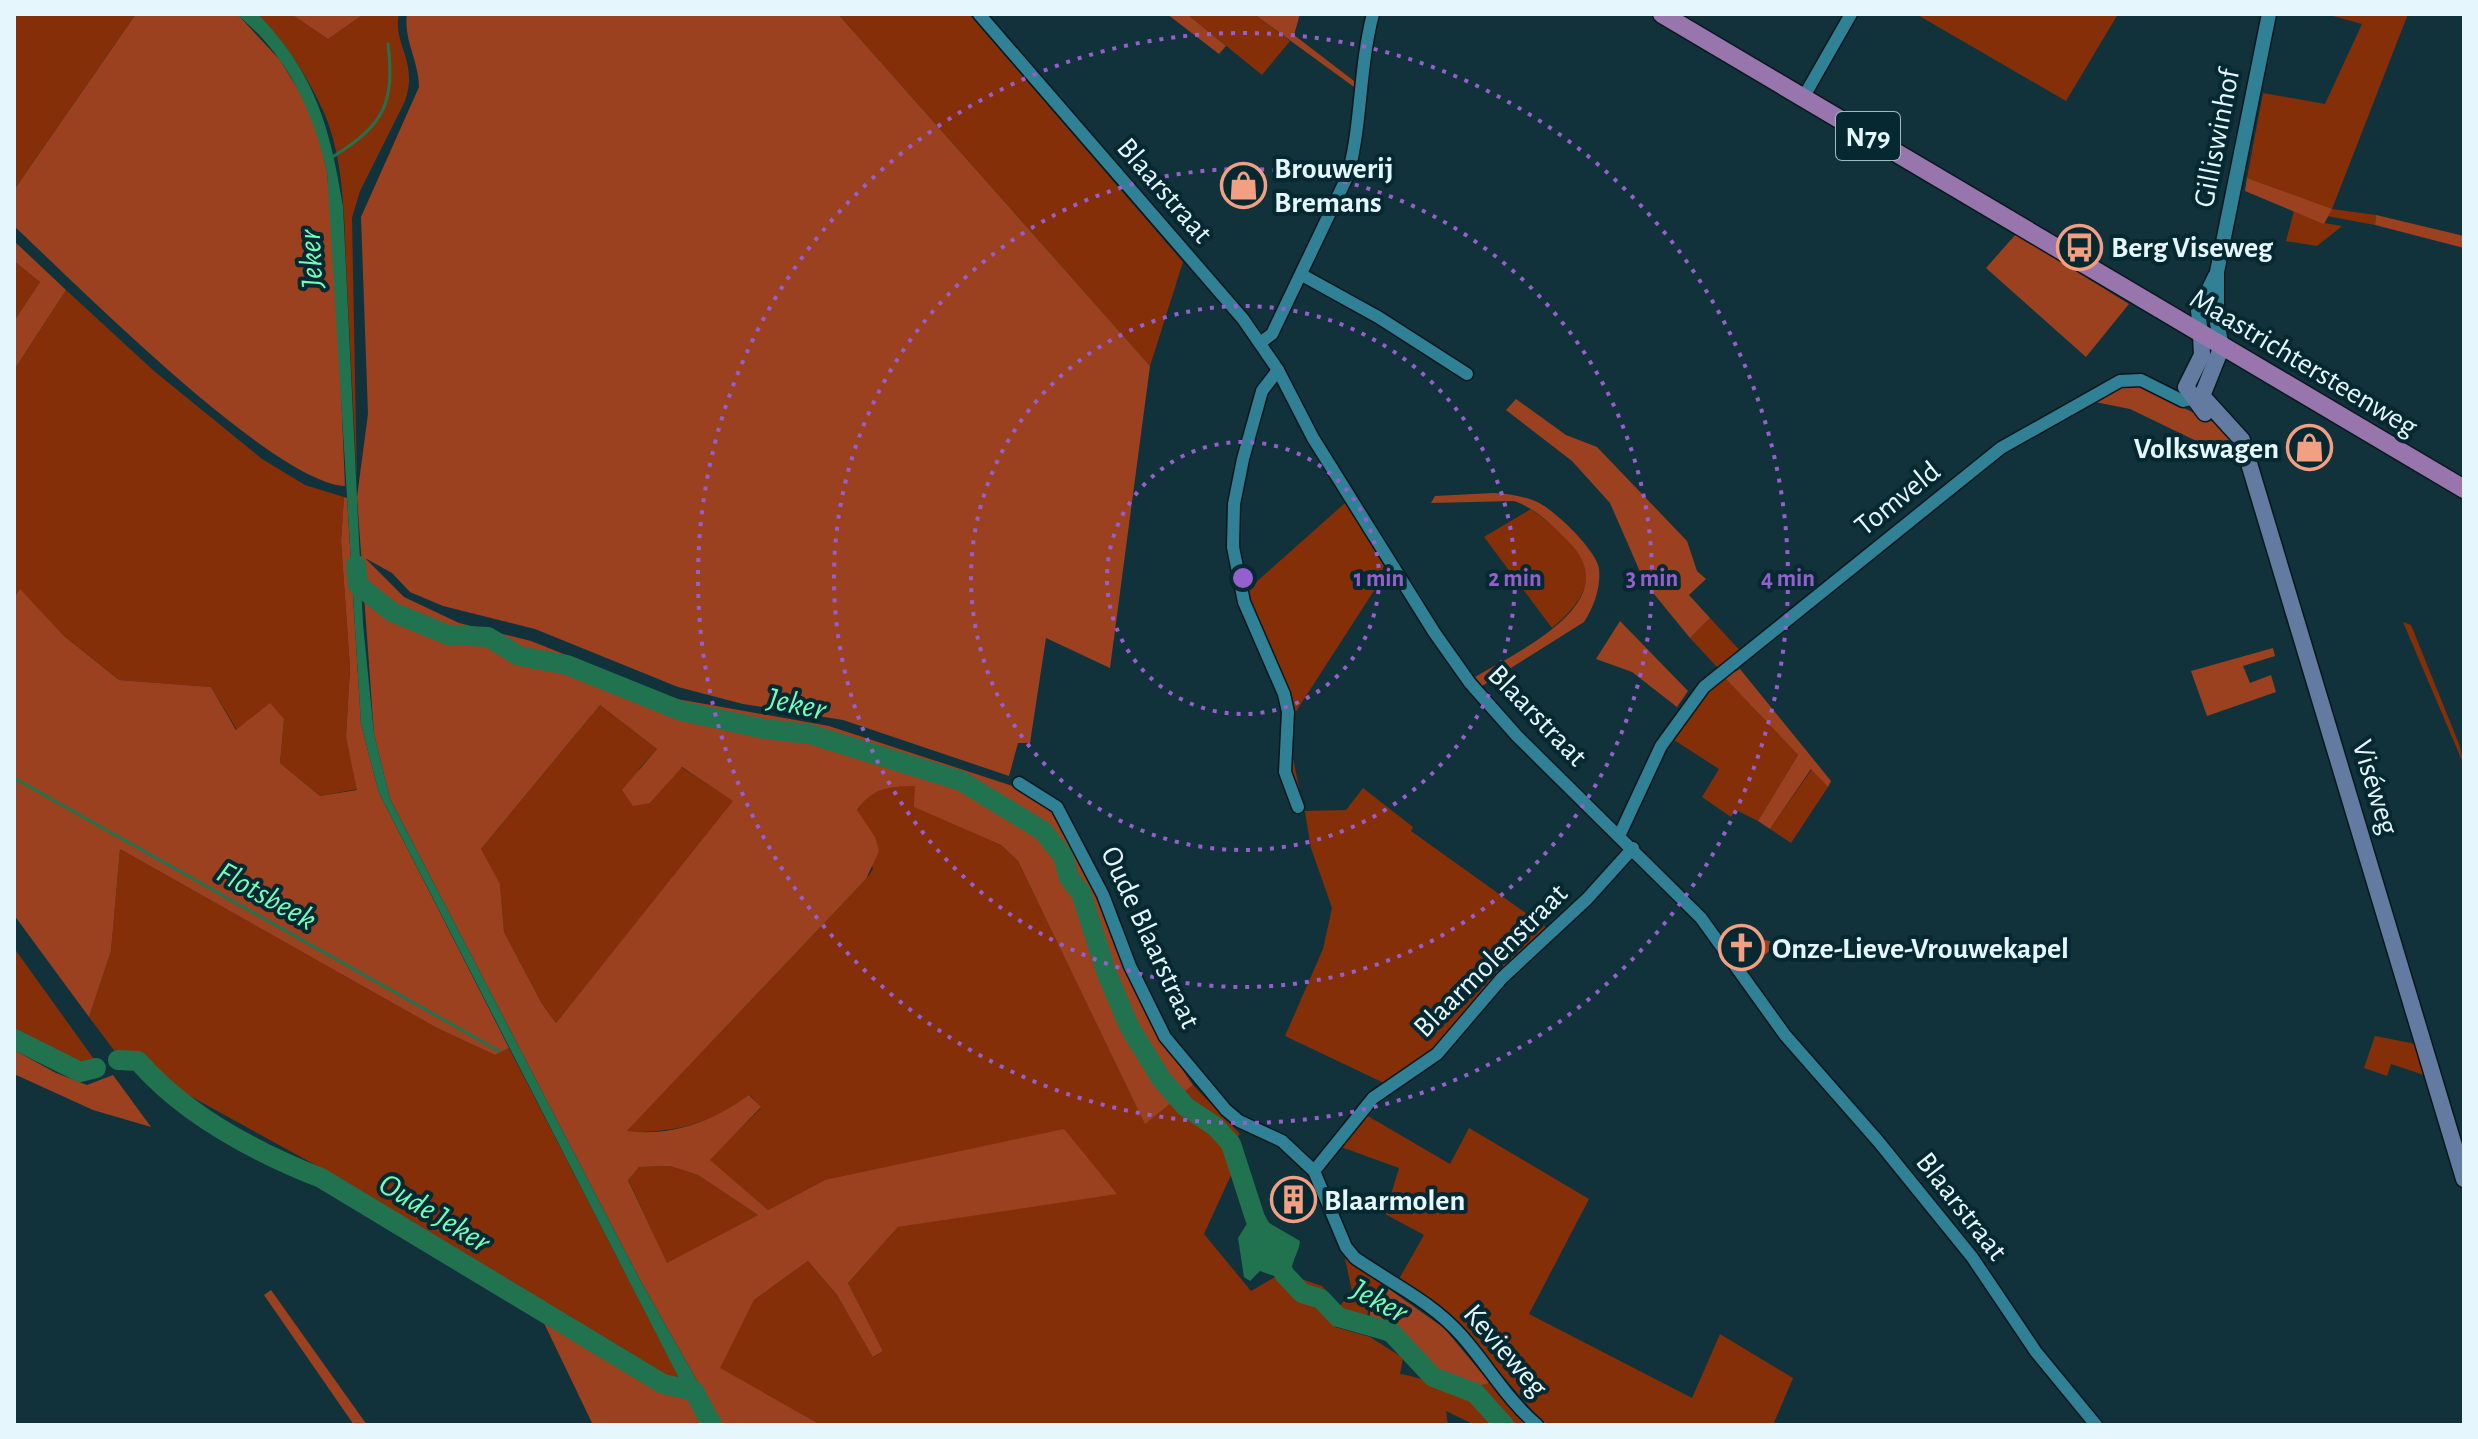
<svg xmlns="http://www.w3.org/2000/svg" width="2478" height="1439" font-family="'Alegreya Sans',sans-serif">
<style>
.green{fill:#852f09}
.forest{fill:#9c411f;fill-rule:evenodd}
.water{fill:#21734f}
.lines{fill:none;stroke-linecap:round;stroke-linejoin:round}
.stream{stroke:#21734f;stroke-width:3}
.river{stroke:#21734f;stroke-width:20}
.minor-casing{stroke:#0a181c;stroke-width:15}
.tertiary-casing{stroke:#0a181c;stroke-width:17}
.secondary-casing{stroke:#0a181c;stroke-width:19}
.primary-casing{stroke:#0a181c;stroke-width:21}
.minor{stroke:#308096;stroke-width:12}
.tertiary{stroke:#308096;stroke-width:14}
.secondary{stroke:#647ba1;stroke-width:16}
.primary{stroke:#9876ad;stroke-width:18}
.ring{fill:none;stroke:#965fce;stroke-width:4;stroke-dasharray:4 8}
.labels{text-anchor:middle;stroke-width:8;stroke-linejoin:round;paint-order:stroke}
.shield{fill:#062831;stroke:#a2b9c0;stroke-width:2}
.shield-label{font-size:28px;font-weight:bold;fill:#e5f7fd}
.street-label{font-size:30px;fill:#e5f7fd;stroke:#062831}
.poi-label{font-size:30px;font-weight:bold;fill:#e5f7fd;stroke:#062831;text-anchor:start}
.water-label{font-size:32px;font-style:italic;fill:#73febb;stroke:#062831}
.centre{fill:#965fce;stroke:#062831;stroke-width:4}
.ring-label{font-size:24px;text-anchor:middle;font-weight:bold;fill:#965fce;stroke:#062831;stroke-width:8;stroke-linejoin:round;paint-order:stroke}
</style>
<rect width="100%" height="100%" fill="#11323b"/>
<g class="green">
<path d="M14,14H136L14,190Z"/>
<path d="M258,14H291L328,39L364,14H399C392,44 419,61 405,101L360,191L352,218L357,484C354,417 350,350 347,283C344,229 346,166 325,115C309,78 286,43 258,14Z"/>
<path d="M838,14H969L1183,262L1150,366Z"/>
<path d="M1187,14H1254L1290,41L1262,75Z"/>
<path d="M1916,14H2118L2066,101Z"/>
<path d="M2326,14H2408L2332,209L2376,215L2375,225L2327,216L2331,210L2247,178L2263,93L2325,104L2362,24Z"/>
<path d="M2294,211L2324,223L2342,226L2317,246L2286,241Z"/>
<path d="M14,261L40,282L14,321Z"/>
<path d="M66,290L154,371L262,459L305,485L344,497L341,541L350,668L346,737L358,789L320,796L280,763L284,719L237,730L211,687L119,680L64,636L20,590L14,598V370Z"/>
<path d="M1345,503L1388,569L1295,713L1290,744L1304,811L1346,810L1363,788L1413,827L1411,831L1551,931L1450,1036L1384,1083L1285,1036L1323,949L1332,908L1311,848L1305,812L1288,768L1291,711L1245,592Z"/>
<path d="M1531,509C1583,548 1614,577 1552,628L1484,537Z"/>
<path d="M1710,618L1742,653L1718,668L1690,638Z"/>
<path d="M2403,622L2411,625L2459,744L2464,765Z"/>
<path d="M1724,677L1798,755L1758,821L1736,810L1731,817L1702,797L1719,769L1674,740L1704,695Z"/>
<path d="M600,705L657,749L639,769L650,803L681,767L734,801L556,1023L542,1004L504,932L500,885L481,849Z"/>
<path d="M1812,769L1828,787L1791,843L1770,829Z"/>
<path d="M891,786H915V807L1001,845L1018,861L1145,1123L1193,1085L1240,1134L1226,1150L1231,1175L1204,1234L1251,1291L1275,1277L1287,1284L1293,1279L1290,1275L1322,1286L1340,1306L1352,1291L1344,1254L1382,1284L1372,1296L1367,1316L1342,1310L1335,1327L1370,1337L1403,1358L1400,1374C1425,1378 1450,1389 1474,1397L1475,1387L1490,1383L1529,1425H1475L1446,1411L1448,1425H821L719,1368L754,1300L808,1261L837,1295L874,1357L883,1351L848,1283L898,1227L1116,1193L825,1180L768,1210L709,1160L761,1108L750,1095C707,1125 678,1132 626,1132L866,879L873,869L857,810L867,796Z"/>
<path d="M120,849L437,1028L495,1055L509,1048L682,1383L644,1368L571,1318L547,1308L330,1173L170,1085L131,1052L116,1053L89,1017L111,951Z"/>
<path d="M14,948L96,1062L76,1067L14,1035Z"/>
<path d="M2375,1036L2416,1044L2424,1075L2391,1064L2387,1076L2364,1068Z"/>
<path d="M1366,1115L1450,1164L1469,1128L1589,1199L1529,1314L1692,1398L1720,1334L1793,1378L1773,1425L1544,1424L1454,1319L1399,1279L1424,1235L1385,1214L1399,1168L1341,1147Z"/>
<path d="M670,1166L698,1175L758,1215L667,1264L628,1179L639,1167Z"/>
</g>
<g class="forest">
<path d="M136,14L238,15L280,60L302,96L317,129L327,172L336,277L345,486C273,483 73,281 14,226V190Z"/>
<path d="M291,14H364L328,39Z"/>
<path d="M407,14H838L1150,366L1110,668L1046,638L1030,743H1018L1009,776L843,720L743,704L678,687L535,629L443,606L410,592L392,573L365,558L404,597L459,623L531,641L677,699L829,726L1025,790L1056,813L1096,894L1151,1024L1193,1085L1145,1124L1018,861L1001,845L914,807L915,786C890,786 872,788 857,810L875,837L879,851L866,879L627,1131C673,1137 713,1121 749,1095L761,1107L710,1160L768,1210L825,1180L1064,1129L1117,1194L898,1227L848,1283L883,1351L873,1357L837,1295L808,1261L754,1300L720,1368L821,1425H722L639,1278L390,799L374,734L357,497L368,414L361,217L419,87C419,61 403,39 407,14ZM600,705L657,749L622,790L633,806L650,803L682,767L733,801L556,1023L542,1004L504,932L500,884L481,849ZM670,1166L698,1175L758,1215L667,1263L628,1180L639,1167Z"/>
<path d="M1167,14H1187L1226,46L1219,54Z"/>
<path d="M1254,14H1300L1294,35L1354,81V87Z"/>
<path d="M2247,178L2332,209L2324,224L2245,191Z"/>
<path d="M2376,215L2464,236V248L2375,225Z"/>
<path d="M2016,234L2129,304L2086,357L1986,268Z"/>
<path d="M14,241L66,290L14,370V321L40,282L14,261Z"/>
<path d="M2128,385L2138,386L2215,423L2226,431L2240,462L2130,409L2095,402Z"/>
<path d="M1516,399L1566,435L1597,447L1687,541L1697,571L1706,579L1689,595L1710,618L1690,638L1645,583L1610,503L1572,461L1506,410Z"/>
<path d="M1493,493C1510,494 1526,496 1541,504C1557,513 1597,551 1599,569C1601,587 1594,607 1584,622L1482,686L1475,677C1519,651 1629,601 1568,541C1552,525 1535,508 1514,501L1431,503L1435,496Z"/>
<path d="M344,497L347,498L361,724L379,793L509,1048L495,1055L437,1028L120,849L111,951L89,1017L14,915V598L20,589L64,636L119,680L211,687L236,730L270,703L284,719L280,763L320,796L357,790L346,737L350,668L341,541Z"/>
<path d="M1620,621L1688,691L1677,707L1632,672L1596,659Z"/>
<path d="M2273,648L2275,656L2243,666L2250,683L2271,675L2276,692L2207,716L2191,671Z"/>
<path d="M1740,669L1831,781L1828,787L1811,769L1770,829L1758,821L1798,755L1724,677Z"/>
<path d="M1725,931L1778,943L1747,971L1719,935Z"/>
<path d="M14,1050L56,1073L87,1085L113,1075L151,1127L93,1110L14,1074Z"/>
<path d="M1382,1284L1444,1328L1490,1383C1461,1392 1437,1376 1420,1352L1400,1348L1374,1335C1367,1315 1369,1301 1382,1284Z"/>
<path d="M271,1290L367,1425H354L264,1295Z"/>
<path d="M543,1321L661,1392L687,1394L703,1425H593Z"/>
</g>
<g class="water">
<path d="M236,14H258C315,73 330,127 343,206L363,624L374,734L390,799L639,1278L722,1425H703L379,793L361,724L327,172C313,111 287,54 236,14Z"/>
<path d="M1237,1147L1260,1212L1248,1219L1228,1150Z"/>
<path d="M1259,1217L1300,1241C1299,1254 1287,1267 1293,1279L1286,1284L1283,1279L1260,1271L1250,1281L1244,1277L1238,1238L1248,1222Z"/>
</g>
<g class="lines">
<g class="stream">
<path d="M334,156C384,125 395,103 388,44"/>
<path d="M14,778L499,1051"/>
</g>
<g class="river">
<path d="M356,565L358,585L392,612L448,635L488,637L519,656L567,665L681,711L764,729L809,734L961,781L1043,831L1063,856L1069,878L1081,893L1107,974L1130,1028L1162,1080L1186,1107L1216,1127L1231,1144L1255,1218L1285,1275L1302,1293L1321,1299L1338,1317L1391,1332L1433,1377L1475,1393L1504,1425"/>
<path d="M14,1039L80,1072L96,1068"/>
<path d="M118,1060L138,1061C185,1115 255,1152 321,1178L663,1384L694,1391L712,1425"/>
</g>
<defs>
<g id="minor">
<path d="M979,14L1243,319L1278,370L1313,438L1434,632L1470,683L1517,736L1701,918L1785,1035L1878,1141L1972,1257L2036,1352L2096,1425"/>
<path d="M1803,98L1851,14"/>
<path d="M1302,275L1378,317L1467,374"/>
<path d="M1260,343L1272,334L1348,175C1362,123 1359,67 1373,14"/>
<path d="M1278,370L1262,391L1243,459L1234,504L1233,547L1244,602L1284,694L1288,712L1285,772L1298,807"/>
<path d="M1019,783L1057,807L1103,895L1130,966L1165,1037L1226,1110L1239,1121L1282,1141L1314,1171L1346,1247L1355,1258C1391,1283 1432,1302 1461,1335C1487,1364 1507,1400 1537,1425"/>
<path d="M1620,834L1661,746L1704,687L2001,448L2120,381L2141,380L2183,401L2199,397"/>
<path d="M1314,1171L1373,1098L1437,1054L1502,978L1587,899L1633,848"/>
</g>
<g id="tertiary">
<path d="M2201,334L2198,311L2215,276"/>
<path d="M2222,346L2217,323V272L2269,14"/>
</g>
<g id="secondary">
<path d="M2201,334L2202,355L2186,387L2205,413"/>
<path d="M2222,346L2202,396L2242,440L2464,1179"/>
</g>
<path id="primary" d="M1662,14L2464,489"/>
</defs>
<use href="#minor" class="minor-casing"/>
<use href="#tertiary" class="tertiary-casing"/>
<use href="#secondary" class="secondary-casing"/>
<use href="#primary" class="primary-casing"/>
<use href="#minor" class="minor"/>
<use href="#tertiary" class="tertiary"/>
<use href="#secondary" class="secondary"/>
<use href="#primary" class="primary"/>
</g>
<g class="ring">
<circle cx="1243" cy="578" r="136"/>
<circle cx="1243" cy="578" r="272"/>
<circle cx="1243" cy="578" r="409"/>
<circle cx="1243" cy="578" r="545"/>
</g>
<defs>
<symbol id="shop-ring" viewBox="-11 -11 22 22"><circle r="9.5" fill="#062831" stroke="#f39f82" stroke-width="1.5"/><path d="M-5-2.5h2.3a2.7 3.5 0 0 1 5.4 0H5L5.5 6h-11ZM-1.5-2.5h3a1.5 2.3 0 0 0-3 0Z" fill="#f39f82"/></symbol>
<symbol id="bus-ring" viewBox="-11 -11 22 22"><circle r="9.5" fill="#062831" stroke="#f39f82" stroke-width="1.5"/><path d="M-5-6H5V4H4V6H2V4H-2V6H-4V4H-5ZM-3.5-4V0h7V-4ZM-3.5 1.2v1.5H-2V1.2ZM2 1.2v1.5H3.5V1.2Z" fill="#f39f82"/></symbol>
<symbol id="church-ring" viewBox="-11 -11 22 22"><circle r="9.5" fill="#062831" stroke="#f39f82" stroke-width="1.5"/><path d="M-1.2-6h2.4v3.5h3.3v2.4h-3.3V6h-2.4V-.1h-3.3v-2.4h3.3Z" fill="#f39f82"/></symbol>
<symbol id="building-ring" viewBox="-11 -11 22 22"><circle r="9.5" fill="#062831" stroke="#f39f82" stroke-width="1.5"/><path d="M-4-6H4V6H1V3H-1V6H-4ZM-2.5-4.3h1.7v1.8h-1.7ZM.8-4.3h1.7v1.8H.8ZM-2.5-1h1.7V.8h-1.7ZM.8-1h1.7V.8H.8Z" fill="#f39f82"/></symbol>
</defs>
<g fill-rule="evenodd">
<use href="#shop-ring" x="1218" y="160" width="51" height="51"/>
<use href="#bus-ring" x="2054" y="222" width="51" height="51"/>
<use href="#shop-ring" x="2284" y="422" width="51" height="51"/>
<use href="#church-ring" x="1716" y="922" width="51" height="51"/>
<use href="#building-ring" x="1268" y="1174" width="51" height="51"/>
</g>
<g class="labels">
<rect class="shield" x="1836" y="112" width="64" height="48" rx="6"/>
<g class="shield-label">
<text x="1868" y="146">N79</text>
</g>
<g class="street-label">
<text transform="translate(2216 138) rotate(-79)" y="10">Gilliswinhof</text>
<text transform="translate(1165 190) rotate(49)" y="10">Blaarstraat</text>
<text transform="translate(2304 362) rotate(31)" y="10">Maastrichtersteenweg</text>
<text transform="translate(1897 498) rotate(-39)" y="10">Tomveld</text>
<text transform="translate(1538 715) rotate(46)" y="10">Blaarstraat</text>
<text transform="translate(2376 787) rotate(73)" y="10">Viséweg</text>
<text transform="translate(1151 937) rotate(65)" y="10">Oude Blaarstraat</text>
<text transform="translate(1490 960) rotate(-45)" y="10">Blaarmolenstraat</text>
<text transform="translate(1962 1206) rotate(52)" y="10">Blaarstraat</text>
<text transform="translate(1506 1350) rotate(49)" y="10">Kevieweg</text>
</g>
<g class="poi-label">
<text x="1274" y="178">Brouwerij<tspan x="1274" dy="34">Bremans</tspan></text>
<text x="2111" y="257">Berg Viseweg</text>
<text x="2279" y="458" text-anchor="end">Volkswagen</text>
<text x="1772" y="958">Onze-Lieve-Vrouwekapel</text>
<text x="1324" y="1210">Blaarmolen</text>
</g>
<g class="water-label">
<text transform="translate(310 259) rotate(-93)" y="11">Jeker</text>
<text transform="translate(797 703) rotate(12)" y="11">Jeker</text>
<text transform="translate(267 895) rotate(29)" y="11">Flotsbeek</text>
<text transform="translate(435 1212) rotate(31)" y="11">Oude Jeker</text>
<text transform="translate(1380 1300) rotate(28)" y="11">Jeker</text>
</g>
</g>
<circle cx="1243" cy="578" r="12" class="centre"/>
<g class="ring-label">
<text x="1379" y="586">1 min</text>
<text x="1515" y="586">2 min</text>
<text x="1652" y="586">3 min</text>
<text x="1788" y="586">4 min</text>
</g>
<rect width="2478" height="1439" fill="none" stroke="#e5f7fd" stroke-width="32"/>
</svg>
